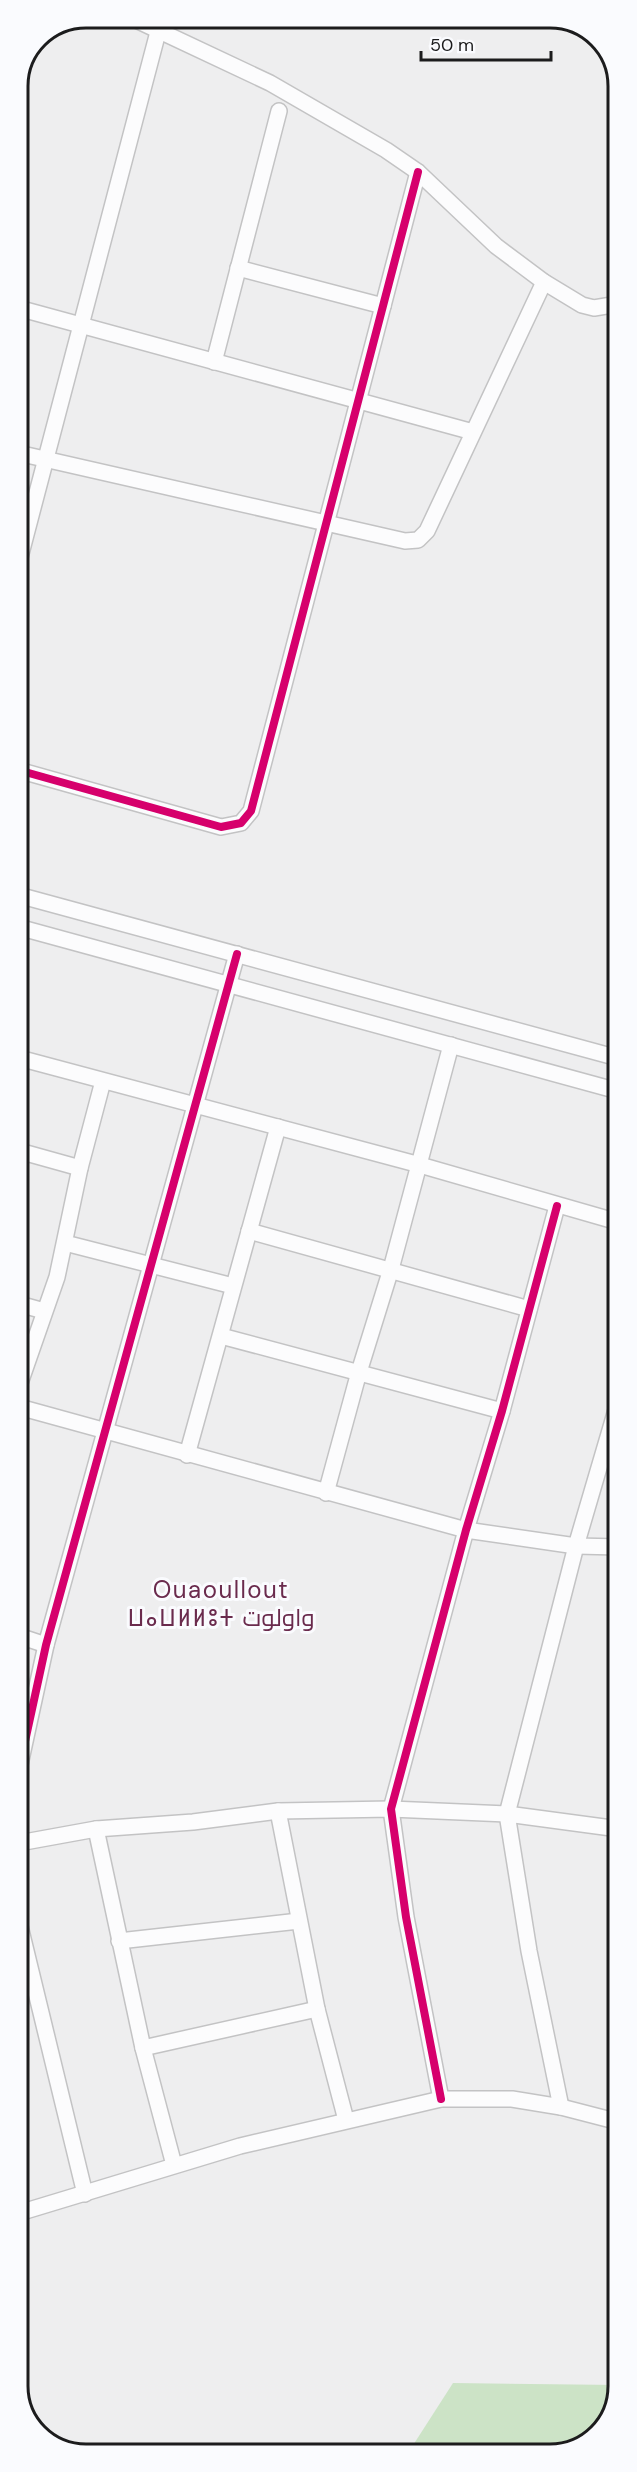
<svg xmlns="http://www.w3.org/2000/svg" width="637" height="2472" font-family="'DM Sans',Cairo,'Noto Sans Tifinagh',sans-serif">
<style>
.green{fill:#cce3c6}
.lines{fill:none;stroke-linecap:round;stroke-linejoin:round}
.minor-casing{stroke:#c3c3c4;stroke-width:18}
.minor{stroke:#fcfcfd;stroke-width:15}
.cycleway-casing{stroke:#fafbfe;stroke-width:11}
.cycleway{stroke:#d6006c;stroke-width:8}
.labels{text-anchor:middle;stroke-width:6;stroke-linejoin:round;paint-order:stroke}
.quarter-label{font-size:24px;letter-spacing:1.5px;fill:#6a2b4d;stroke:#fafbfe}
.rim{fill:none;stroke:#1c1c1d;stroke-width:3}
</style>
<rect width="100%" height="100%" fill="#eeeeef"/>
<path class="green" d="M453,2383L619,2385V2386L602,2430L564,2453H408Z"/>
<g class="lines">
<defs>
<g id="minor">
<path d="M132,18L270,83L386,150L418,172L496,246L544,282L582,305L594,308L618,304"/>
<path d="M238,268L383,306"/>
<path d="M18,308L473,432"/>
<path d="M214,362L279,111"/>
<path d="M18,453L405,541L418,540L427,531L544,282"/>
<path d="M18,565L158,32"/>
<path d="M18,770L221,827L241,823L251,811L418,172"/>
<path d="M18,895L618,1058"/>
<path d="M18,927L618,1091"/>
<path d="M19,1058L420,1165L618,1222"/>
<path d="M19,1151L80,1168"/>
<path d="M249,1231L529,1309"/>
<path d="M65,1243L233,1286"/>
<path d="M19,1304L44,1311"/>
<path d="M221,1336L502,1411"/>
<path d="M19,1386L57,1277L80,1168L103,1081"/>
<path d="M19,1407L466,1530L576,1546L619,1547"/>
<path d="M187,1455L278,1127"/>
<path d="M326,1493L359,1372L391,1269L451,1045"/>
<path d="M19,1636L46,1645"/>
<path d="M19,1769L46,1645L237,954"/>
<path d="M278,1811L317,2009L346,2120"/>
<path d="M96,1829L143,2048L174,2165"/>
<path d="M19,1843L96,1829L193,1822L278,1811L391,1809L507,1814L619,1829"/>
<path d="M19,1922L85,2194"/>
<path d="M119,1941L299,1921"/>
<path d="M143,2048L317,2009"/>
<path d="M441,2099L406,1917L391,1809L466,1530L502,1411L557,1206"/>
<path d="M561,2107L529,1951L507,1814L576,1546L618,1403"/>
<path d="M19,2213L240,2146L441,2099H512L561,2107L619,2122"/>
</g>
</defs>
<use href="#minor" class="minor-casing"/>
<use href="#minor" class="minor"/>
<defs>
<g id="cycleway">
<path d="M18,770L221,827L241,823L251,811L418,172"/>
<path d="M19,1769L46,1645L237,954"/>
<path d="M441,2099L406,1917L391,1809L466,1530L502,1411L557,1206"/>
</g>
</defs>
<use href="#cycleway" class="cycleway-casing"/>
<use href="#cycleway" class="cycleway"/>
</g>
<g class="labels">
<g class="quarter-label">
<text x="221" y="1598">Ouaoullout<tspan x="221" dy="28">ⵡⴰⵡⵍⵍⵓⵜ واولوت</tspan></text>
</g>
</g>
<path d="M0 0H637V2472H0ZM86 28H550A58 58 0 0 1 608 86V2386A58 58 0 0 1 550 2444H86A58 58 0 0 1 28 2386V86A58 58 0 0 1 86 28Z" fill="#fafbfe" fill-rule="evenodd"/>
<path class="rim" d="M86 28H550A58 58 0 0 1 608 86V2386A58 58 0 0 1 550 2444H86A58 58 0 0 1 28 2386V86A58 58 0 0 1 86 28Z"/>
<path d="M421 51v9h130v-9" fill="none" stroke="#1c1c1d" stroke-width="3"/>
<text x="430" y="51" font-size="18" fill="#1c1c1d" stroke="#fafbfe" stroke-width="4.5" paint-order="stroke">50 m</text>
</svg>
